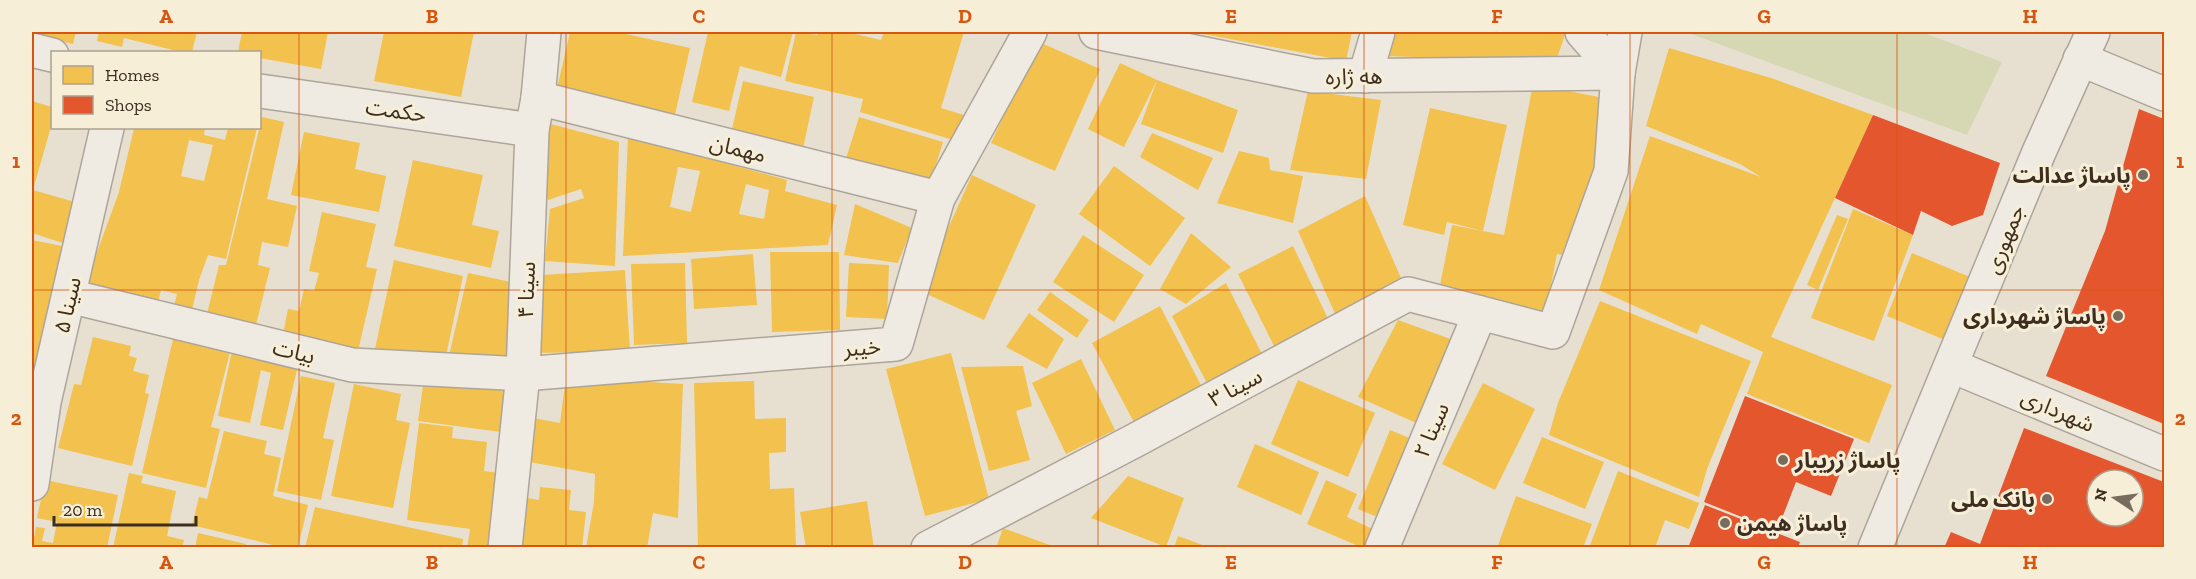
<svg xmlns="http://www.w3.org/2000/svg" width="2196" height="579" font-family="'Zilla Slab','Noto Sans Arabic',serif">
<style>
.green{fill:#d6d7b3}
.homes{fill:#f2c14e;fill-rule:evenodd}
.shops{fill:#e4572e;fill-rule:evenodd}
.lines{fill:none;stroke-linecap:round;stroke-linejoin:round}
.pedestrian-casing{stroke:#ada599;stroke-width:36}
.minor-casing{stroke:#ada599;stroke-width:36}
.tertiary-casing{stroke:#ada599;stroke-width:36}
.pedestrian{stroke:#efebe3;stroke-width:33}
.minor{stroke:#efebe3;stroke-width:33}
.tertiary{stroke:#efebe3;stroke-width:33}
.grid{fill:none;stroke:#d7550e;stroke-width:1.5;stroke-opacity:0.55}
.poi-dot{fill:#786c5e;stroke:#f7eed8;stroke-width:2}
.labels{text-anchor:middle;stroke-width:6;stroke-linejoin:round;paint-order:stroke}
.street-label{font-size:22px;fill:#3d2e20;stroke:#f7eed8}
.poi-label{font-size:22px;font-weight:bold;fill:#3d2e20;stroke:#f7eed8;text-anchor:end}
.neatline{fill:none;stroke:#d7550e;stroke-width:2}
.grid-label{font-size:20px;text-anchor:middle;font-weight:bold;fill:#d7550e}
</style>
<rect width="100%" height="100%" fill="#e7e0d1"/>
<path class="green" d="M1686,32H1921L2002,62L1967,135Z"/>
<g class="homes">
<path d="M33,32H76L73,44L33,34Z"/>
<path d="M99,32H197L192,52H181L124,38L122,47L97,41Z"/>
<path d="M242,32H328L321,69L260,58V52H238Z"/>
<path d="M384,32H474L461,97L374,81Z"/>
<path d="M570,32H617L690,48L674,119L556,93Z"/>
<path d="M708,32H793L781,77L740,66L729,111L692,102Z"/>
<path d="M796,32L817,35L818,32H856L855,34L881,40L884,32H964L941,108L967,116L960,142L860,112L863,99L785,81Z"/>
<path d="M1193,32H1352L1346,61Z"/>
<path d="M1392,32H1561L1565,35L1556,61L1384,56Z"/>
<path d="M1037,41L1100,69L1055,171L991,143Z"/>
<path d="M1669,48L1771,78L1873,115L1771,337L1892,385L1869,443L1747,394L1763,352L1701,324L1697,334L1599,290L1650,136L1761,177L1740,164L1646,126Z"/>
<path d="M1120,63L1157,80L1238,110L1223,153L1141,124L1157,80L1124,147L1088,129Z"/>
<path d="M743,81L814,97L801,158L729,142Z"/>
<path d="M1533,84L1614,100L1577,257L1557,254L1546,311L1439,290L1452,225L1504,235Z"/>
<path d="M1308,91L1381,100L1366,179L1290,170Z"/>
<path d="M32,101L52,107V123L33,190L85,205L72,246L32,233Z"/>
<path d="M1430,108L1507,125L1483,231L1447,222L1444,235L1403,225Z"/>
<path d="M262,117L284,122L267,199L297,206L288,247L262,242L258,265L270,268L256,325L237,319L234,330L205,322L219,265H226Z"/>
<path d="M859,117L943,142L928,190L844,165Z"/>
<path d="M547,123L619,142L615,266L545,261L550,209L584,198L581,189L548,200L539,173Z"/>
<path d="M134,128H205L204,135L225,140L228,128H257L226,259L208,255L199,280L189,322L171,318L177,294L161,290L155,314L85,297L96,255L119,192ZM189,140L213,145L204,181L181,176Z"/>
<path d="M304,132L360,143L355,169L386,176L379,212L291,195Z"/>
<path d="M1152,133L1213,158L1198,190L1140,157Z"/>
<path d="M628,136L787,180L785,191L837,205L828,245L623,256ZM678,167L700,171L691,212L670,207ZM746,184L769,190L764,219L739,214Z"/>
<path d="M1239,151L1269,158L1270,170L1303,176L1293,223L1217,203Z"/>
<path d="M413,160L483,175L472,225L499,231L491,268L394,246Z"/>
<path d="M1114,166L1185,218L1150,266L1079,214Z"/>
<path d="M972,175L1036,205L984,320L920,291Z"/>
<path d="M1365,196L1405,287L1337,318L1298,231Z"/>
<path d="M855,204L912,228L898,263L844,255Z"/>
<path d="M1853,209L1913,235L1874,341L1811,318Z"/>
<path d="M322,212L376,224L366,267L377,269L358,351L283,334L288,309L299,311L304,289L314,291L319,273L309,271Z"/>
<path d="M1837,215L1848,219L1818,290L1807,285Z"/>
<path d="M1191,233L1231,267L1186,304L1160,289Z"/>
<path d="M1083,235L1144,275L1114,322L1053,282Z"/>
<path d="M32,240L72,248L32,390Z"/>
<path d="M1293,246L1334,331L1280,358L1238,274Z"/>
<path d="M770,252H839L840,330L772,332Z"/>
<path d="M1912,253L1970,277L1945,340L1887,316Z"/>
<path d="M753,254L757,305L694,309L691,259Z"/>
<path d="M394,260L463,276L444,365L375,349Z"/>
<path d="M685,263L687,343L634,345L631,264Z"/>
<path d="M849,263L889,265L887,319L846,317Z"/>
<path d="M625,270L630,351L535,353L541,275Z"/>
<path d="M468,273L521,284L503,369L449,356Z"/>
<path d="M1226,283L1266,362L1211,391L1172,316Z"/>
<path d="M1050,292L1089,320L1077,338L1037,310Z"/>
<path d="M1600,301L1751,361L1707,469L1699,497L1549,435L1558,403Z"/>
<path d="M1160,306L1206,395L1138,430L1092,343Z"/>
<path d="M1029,313L1064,339L1047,369L1006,347Z"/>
<path d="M1398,320L1456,341L1423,426L1358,397Z"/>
<path d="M93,337L131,346L129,356L137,358L133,371L149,375L145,393L149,394L132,466L58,448L74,384L81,385Z"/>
<path d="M173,339L230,352L211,427L220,429L206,488L142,473Z"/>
<path d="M233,346L299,361L283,430L260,425L271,373L261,370L250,423L218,416Z"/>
<path d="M951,353L989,499L925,516L886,369Z"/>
<path d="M1081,359L1115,430L1066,454L1032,383Z"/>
<path d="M1023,366L1032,406L1016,411L1030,460L989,471L961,367Z"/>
<path d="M425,372L507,383L501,432L418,421Z"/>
<path d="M301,376L335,383L323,438L334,440L321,500L277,491Z"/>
<path d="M566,377L683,384L678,518L653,513L647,548H586L594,502L595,474L524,461L533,418L560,423Z"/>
<path d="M1298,380L1375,413L1348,477L1271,444Z"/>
<path d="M754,381L755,419L786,418V452L769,453L770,489L794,488L796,548H698L694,383Z"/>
<path d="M1483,383L1535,409L1495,490L1442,464Z"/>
<path d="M354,384L401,394L396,420L410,423L393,508L331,496Z"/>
<path d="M419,423L453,427L452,438L487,442L484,471L499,473L489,548H467L470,529L407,520Z"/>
<path d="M1390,430L1419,442L1387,521L1358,509Z"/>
<path d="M224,431L267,441L264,454L281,458L273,496L308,505L298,548H285L192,525L199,497L207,499Z"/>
<path d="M1542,437L1604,462L1585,509L1523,483Z"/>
<path d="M1255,444L1319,472L1301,515L1237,487Z"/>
<path d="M1618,471L1699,503L1689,529L1665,520L1655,548H1589Z"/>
<path d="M129,473L143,476L141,483L176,491L167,536L184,540L182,548H113Z"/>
<path d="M1128,476L1184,498L1166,547L1091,518Z"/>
<path d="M45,480L118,495L107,548H32L36,527L45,528L42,541L53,543L57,522L37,518Z"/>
<path d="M1326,480L1357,494L1347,517L1379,532L1373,548H1363L1307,524Z"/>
<path d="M540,487L571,490L569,510L586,512L582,548H516L522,497L539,500Z"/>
<path d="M1516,496L1592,524L1583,548H1497Z"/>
<path d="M867,501L874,548H806L800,512Z"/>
<path d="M315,507L463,539L462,548H305Z"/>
<path d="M1003,528L1055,547V548H996Z"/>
<path d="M198,533L246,544L245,548H195Z"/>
<path d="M1178,536L1208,547V548H1174Z"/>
</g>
<g class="shops">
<path d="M2139,109L2164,119V424L2046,376L2105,231Z"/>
<path d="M1873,115L2000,163L1983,215L1952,226L1921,211L1913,235L1835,198Z"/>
<path d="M1745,396L1854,439L1831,496L1796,482L1777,531L1704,502Z"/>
<path d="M2024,428L2164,482V548H1944L1951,532L1980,544ZM2097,480H2133V516H2097Z"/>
<path d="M1705,505L1800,542L1798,548H1688Z"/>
</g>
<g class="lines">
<defs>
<path id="pedestrian" d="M1952,366L2164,454"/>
<g id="minor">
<path d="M1096,32L1313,76L1618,73"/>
<path d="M1582,32L1618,73"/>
<path d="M32,50L52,55"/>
<path d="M2080,59L2164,94"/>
<path d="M1365,76L1378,32"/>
<path d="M260,91L532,130"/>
<path d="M538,98L938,198"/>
<path d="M69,296L352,365L523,374L896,344L938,198L1030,32"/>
<path d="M32,484L44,402L107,128"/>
<path d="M505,548L523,374L532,130L538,98L544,32"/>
<path d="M928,548L1132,442L1408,294L1553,332L1611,171L1618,73L1625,32"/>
<path d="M1382,548L1480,313"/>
</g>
<path id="tertiary" d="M1875,548L2039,152L2093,32"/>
</defs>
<use href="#pedestrian" class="pedestrian-casing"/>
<use href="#minor" class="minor-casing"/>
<use href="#tertiary" class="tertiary-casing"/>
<use href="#pedestrian" class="pedestrian"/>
<use href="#minor" class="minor"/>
<use href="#tertiary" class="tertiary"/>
</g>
<path class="grid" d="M299,32V548M566,32V548M832,32V548M1098,32V548M1364,32V548M1630,32V548M1897,32V548M32,290H2164"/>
<g class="poi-dot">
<circle cx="2143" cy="175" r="6"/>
<circle cx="2118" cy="316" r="6"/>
<circle cx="1783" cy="460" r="6"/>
<circle cx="2047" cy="499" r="6"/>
<circle cx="1725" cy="523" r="6"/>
</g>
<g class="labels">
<g class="street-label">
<text transform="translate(1354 76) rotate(-1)" y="8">هه ژاره</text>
<text transform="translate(396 110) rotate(8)" y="8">حکمت</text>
<text transform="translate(738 148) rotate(14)" y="8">مهمان</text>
<text transform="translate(2004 239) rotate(-68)" y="8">جمهوری</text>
<text transform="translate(526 290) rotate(-88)" y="8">سینا ۴</text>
<text transform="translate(67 305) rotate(-77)" y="8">سینا ۵</text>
<text transform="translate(862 347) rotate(-5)" y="8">خیبر</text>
<text transform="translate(294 351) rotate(14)" y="8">بیات</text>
<text transform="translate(1235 387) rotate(-28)" y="8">سینا ۳</text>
<text transform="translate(2058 410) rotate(23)" y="8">شهرداری</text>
<text transform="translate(1431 430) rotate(-67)" y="8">سینا ۲</text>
</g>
<g class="poi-label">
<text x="2131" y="183">پاساژ عدالت</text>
<text x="2106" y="324">پاساژ شهرداری</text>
<text x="1795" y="468" text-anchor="start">پاساژ زریبار</text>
<text x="2035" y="507">بانک ملی</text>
<text x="1737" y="531" text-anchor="start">پاساژ هیمن</text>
</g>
</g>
<rect width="2196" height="579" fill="none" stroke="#f7eed8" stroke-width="66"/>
<rect x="51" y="51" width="210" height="78" fill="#f7eed8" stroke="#ada18e" stroke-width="1.5"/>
<rect x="63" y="66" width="30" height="18" fill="#f2c14e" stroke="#ada18e" stroke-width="1.5"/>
<text x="105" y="81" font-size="18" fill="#3d2e20">Homes</text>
<rect x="63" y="96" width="30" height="18" fill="#e4572e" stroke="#ada18e" stroke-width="1.5"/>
<text x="105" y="111" font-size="18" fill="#3d2e20">Shops</text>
<g transform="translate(2115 498) rotate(283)"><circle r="28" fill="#f7eed8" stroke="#ada18e" stroke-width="1.5"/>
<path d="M0-4.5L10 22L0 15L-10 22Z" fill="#786c5e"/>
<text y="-9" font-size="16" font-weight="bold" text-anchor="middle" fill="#3d2e20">N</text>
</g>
<path d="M54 516v9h142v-9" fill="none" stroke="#3d2e20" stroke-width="3"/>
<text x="63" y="516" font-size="18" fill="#3d2e20" stroke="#f7eed8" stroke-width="4.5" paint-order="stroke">20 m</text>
<rect x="33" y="33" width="2130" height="513" class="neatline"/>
<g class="grid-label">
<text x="166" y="23">A</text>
<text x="432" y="23">B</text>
<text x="699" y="23">C</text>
<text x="965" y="23">D</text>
<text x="1231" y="23">E</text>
<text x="1497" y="23">F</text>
<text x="1764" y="23">G</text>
<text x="2030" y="23">H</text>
<text x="16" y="168">1</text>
<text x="2180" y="168">1</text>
<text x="16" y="425">2</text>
<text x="2180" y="425">2</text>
<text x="166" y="569">A</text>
<text x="432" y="569">B</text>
<text x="699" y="569">C</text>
<text x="965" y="569">D</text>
<text x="1231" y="569">E</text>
<text x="1497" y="569">F</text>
<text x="1764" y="569">G</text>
<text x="2030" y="569">H</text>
</g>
</svg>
